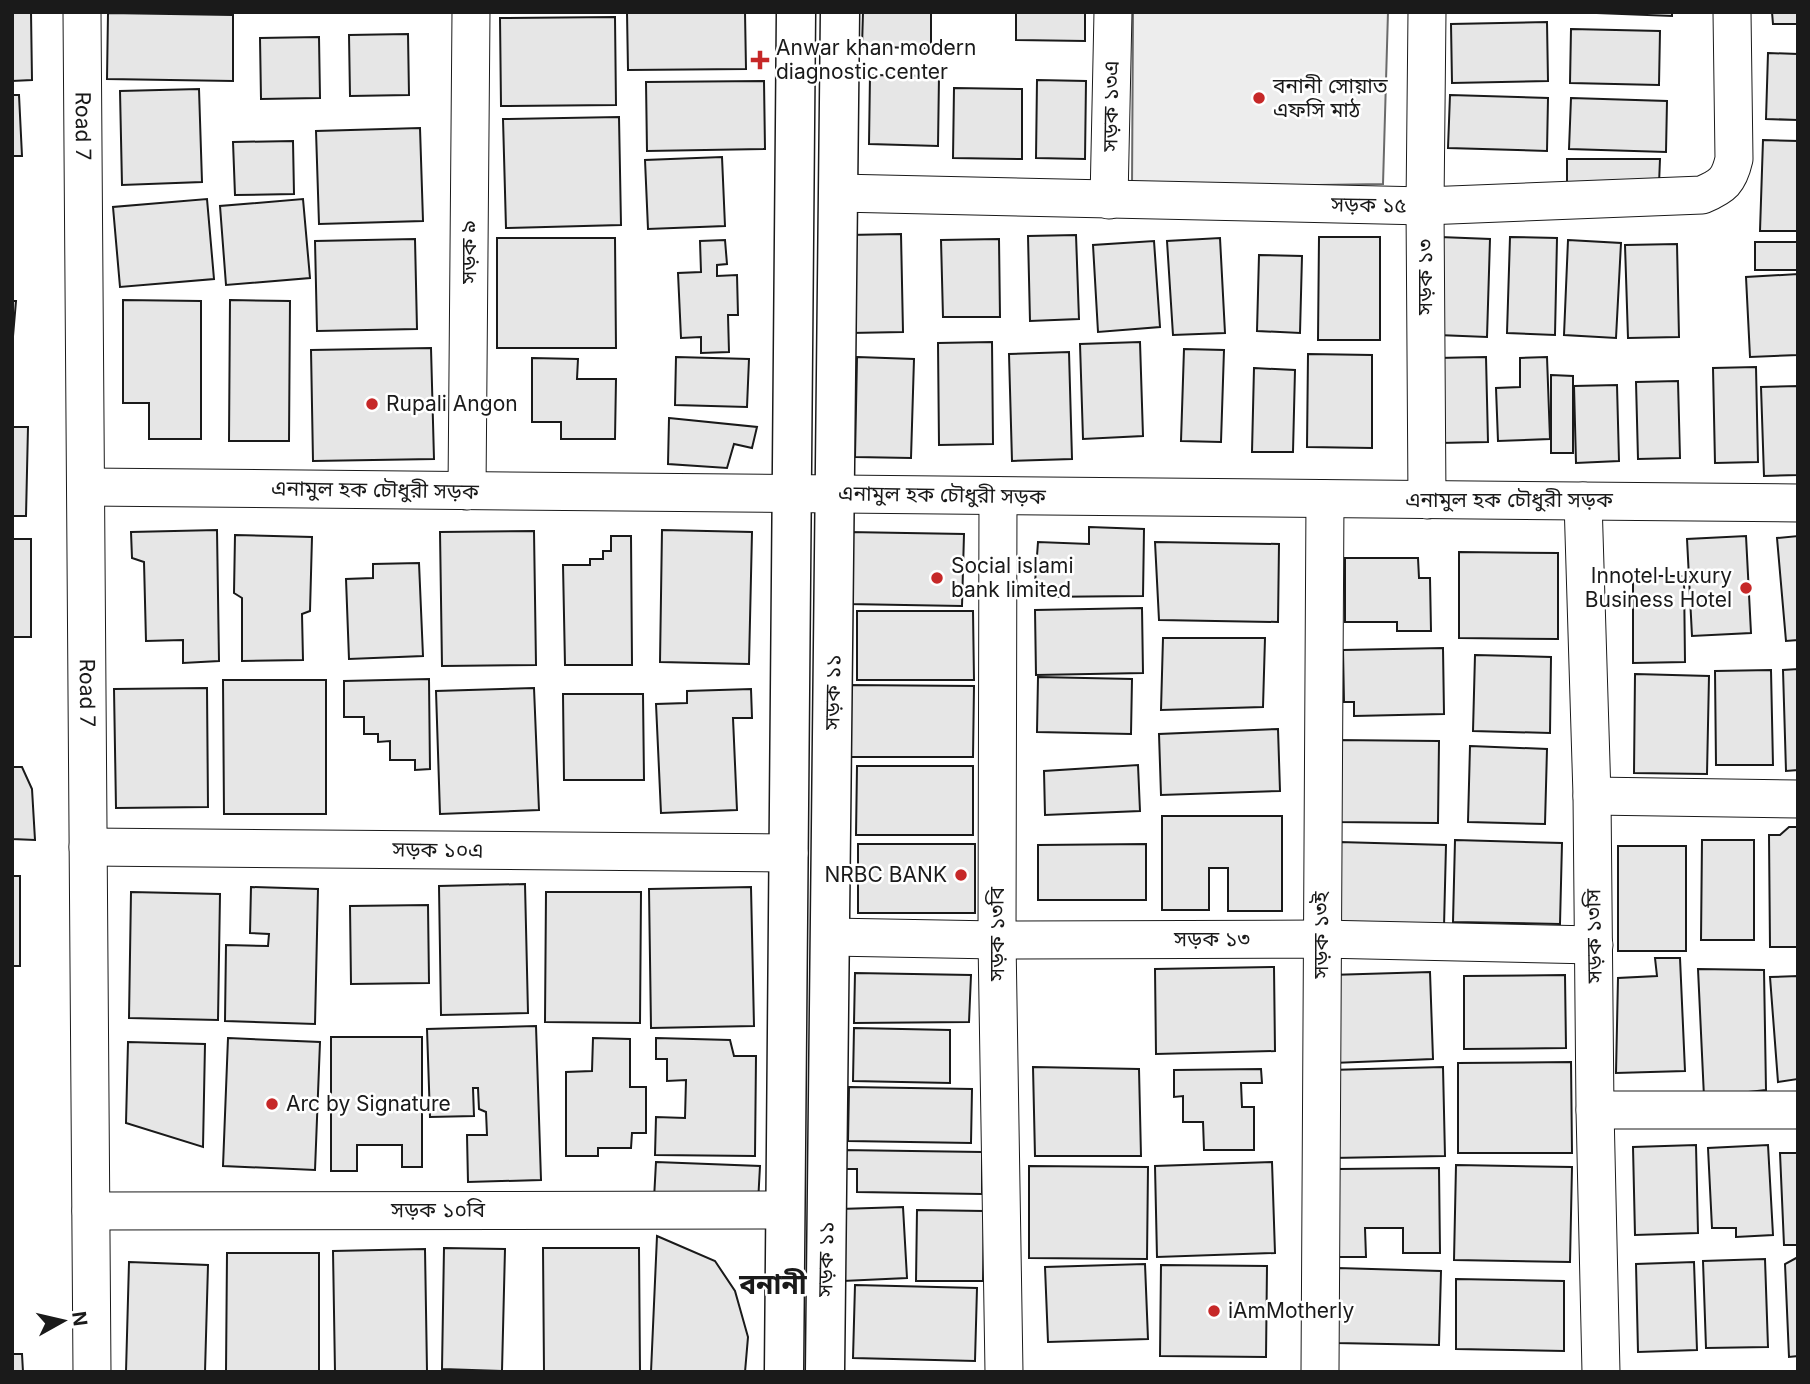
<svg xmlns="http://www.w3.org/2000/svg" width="1810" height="1384" font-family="Inter,'Noto Sans Bengali',sans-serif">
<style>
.built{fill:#ededed;stroke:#6a6a6a;stroke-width:2}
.building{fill:#e6e6e6;stroke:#1a1a1a;stroke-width:2}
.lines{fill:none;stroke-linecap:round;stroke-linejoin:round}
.minor-casing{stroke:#1a1a1a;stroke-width:39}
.major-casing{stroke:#1a1a1a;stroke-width:41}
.minor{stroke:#fff;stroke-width:37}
.major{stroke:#fff;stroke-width:38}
.poi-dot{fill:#c62828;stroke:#fff;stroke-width:2.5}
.labels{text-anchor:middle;stroke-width:5;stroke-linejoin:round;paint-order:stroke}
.poi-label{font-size:21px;fill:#1a1a1a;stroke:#fff;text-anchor:start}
.street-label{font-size:21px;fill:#1a1a1a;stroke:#fff}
.district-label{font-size:28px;font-weight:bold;fill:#1a1a1a;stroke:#fff}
</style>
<rect width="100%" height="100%" fill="#fff"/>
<path class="built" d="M1133,12H1388L1383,184L1132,188Z"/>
<g class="building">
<path d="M12,12H31L32,80L12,81Z"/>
<path d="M627,12H745L746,69L628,70Z"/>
<path d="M863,12H931V48L862,47Z"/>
<path d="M1016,12H1085V41L1016,40Z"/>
<path d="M1571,12H1672V16Z"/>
<path d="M1772,12H1798V24H1773Z"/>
<path d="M108,13L233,15V81L107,79Z"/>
<path d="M615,17L616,105L501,106L500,18Z"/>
<path d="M1547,22L1548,81L1452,83L1451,24Z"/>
<path d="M1571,29L1660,31L1659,85L1570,83Z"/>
<path d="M408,34L409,95L350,96L349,35Z"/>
<path d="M319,37L320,98L261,99L260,38Z"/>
<path d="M1768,53L1798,54V120L1766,119Z"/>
<path d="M870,75L939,76L938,146L869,144Z"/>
<path d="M1037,80L1086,81L1085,159L1036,158Z"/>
<path d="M764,81L765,149L647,151L646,82Z"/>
<path d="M954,88L1022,89V159L953,158Z"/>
<path d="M199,89L202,182L122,185L120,91Z"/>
<path d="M12,95H19L22,156H12Z"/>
<path d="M1450,95L1548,98L1547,151L1448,148Z"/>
<path d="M1571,98L1667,101L1666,152L1569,149Z"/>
<path d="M619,117L621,225L506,228L503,119Z"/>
<path d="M420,128L423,221L319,224L316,131Z"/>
<path d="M1763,140L1798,141V231H1760Z"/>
<path d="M293,141L294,194L235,195L233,142Z"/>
<path d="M722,157L725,226L648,229L645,160Z"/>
<path d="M1567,159H1660L1659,184L1567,183Z"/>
<path d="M207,199L214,279L120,287L113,207Z"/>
<path d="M303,199L310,278L226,285L220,206Z"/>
<path d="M901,234L903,332L850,333L848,235Z"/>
<path d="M1076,235L1079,319L1030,321L1028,236Z"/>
<path d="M1319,237H1380V340H1318Z"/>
<path d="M1440,237L1490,239L1487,337L1438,335Z"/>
<path d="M1510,237L1557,238L1555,335L1507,333Z"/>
<path d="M497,238H615L616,348H497Z"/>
<path d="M1220,238L1225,333L1173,335L1167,241Z"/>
<path d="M415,239L417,329L317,331L315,241Z"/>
<path d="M999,239L1000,317H943L941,240Z"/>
<path d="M725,240L727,264L717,265V276L737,275L738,315H728L729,352L701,353V337L681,338L678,273L701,272L700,241Z"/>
<path d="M1568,240L1621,243L1616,338L1564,335Z"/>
<path d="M1154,241L1160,327L1098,332L1093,245Z"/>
<rect x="1755" y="242" width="43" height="28"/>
<path d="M1677,244L1679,337L1628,338L1625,245Z"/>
<path d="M1259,255L1302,256L1300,333L1257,331Z"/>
<path d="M1798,274V355L1750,357L1746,277Z"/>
<path d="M123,300L201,301V439H149V403H123Z"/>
<path d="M230,300L290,301L289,441H229Z"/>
<path d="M12,301H16L12,348Z"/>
<path d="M992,342L993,444L939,445L938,343Z"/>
<path d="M1140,342L1143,436L1083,439L1080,344Z"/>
<path d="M431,348L434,459L313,461L311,350Z"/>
<path d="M1184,349L1224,350L1221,442L1181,441Z"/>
<path d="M1069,352L1072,459L1012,461L1009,354Z"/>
<path d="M1308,354L1372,355V448L1307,447Z"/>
<path d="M676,357L749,359L747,407L675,405Z"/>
<path d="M857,357L914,359L911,458L855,457Z"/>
<path d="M1486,357L1488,442L1439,443L1437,358Z"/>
<path d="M1547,357L1550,439L1498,441L1496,388L1520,387V358Z"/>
<path d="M532,358L578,359L577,379H616L615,439H561V422H532Z"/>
<path d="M1756,367L1758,462L1715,463L1713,368Z"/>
<path d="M1254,368L1295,370L1293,452H1252Z"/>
<path d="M1551,375L1573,376V453H1551Z"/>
<path d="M1678,381L1680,458L1638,459L1636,382Z"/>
<path d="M1617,385L1619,461L1576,463L1574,386Z"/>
<path d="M1798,386V475L1764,476L1761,387Z"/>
<path d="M669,418L757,427L752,448L734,444L727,468L668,464Z"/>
<path d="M12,427H28L26,516H12Z"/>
<path d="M1089,527L1144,529L1143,596L1034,597L1038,542L1089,544Z"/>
<path d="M217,530L219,661L183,663V640L146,641L144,562L132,558L131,532Z"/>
<path d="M662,530L752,532L749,664L660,662Z"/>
<path d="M534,531L536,665L442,666L440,532Z"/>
<path d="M848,532L964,534L962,606L847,604Z"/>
<path d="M235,535L312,537L310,611L302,614L303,660L242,661V598L234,593Z"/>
<path d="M611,536H631L632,665H565L563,565H590V559H603V551H611Z"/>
<path d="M1746,536L1751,633L1692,636L1687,539Z"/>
<path d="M1798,536V640L1786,641L1777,538Z"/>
<rect x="12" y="539" width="19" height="98"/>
<path d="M1155,542L1279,544L1278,622L1159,620Z"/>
<path d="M1459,552L1558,553V639L1459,638Z"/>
<path d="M1345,558H1418L1419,578H1430L1431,631H1397V622H1345Z"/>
<path d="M419,563L423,656L349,659L346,579L373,578V564Z"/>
<path d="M1633,576H1684L1685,662L1633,663Z"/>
<path d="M1142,608L1143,673L1036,675L1035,610Z"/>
<path d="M857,611H973L974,680H857Z"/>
<path d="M1163,638H1265L1263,707L1161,710Z"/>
<path d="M1443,648L1444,714L1354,716V702H1344L1343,650Z"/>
<path d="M1475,655L1551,657L1550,733L1473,731Z"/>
<path d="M1798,669V770L1786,771L1783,670Z"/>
<path d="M1771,670L1773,765H1716L1715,671Z"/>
<path d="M1635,674L1709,676L1707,774L1634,773Z"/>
<path d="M1038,677L1132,679L1131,734L1037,732Z"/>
<path d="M429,679L430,769L415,770V760H390V741L378,742V734H364V717H344V681Z"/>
<path d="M223,680H326V814H224Z"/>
<path d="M847,685L974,686L973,757H847Z"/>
<path d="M207,688L208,807L116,808L114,689Z"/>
<path d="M534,688L539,810L440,814L436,691Z"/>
<path d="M751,689L752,718H733L737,810L661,813L656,704L687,703V691Z"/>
<path d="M563,694H643L644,780H564Z"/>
<path d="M1278,729L1280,791L1161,795L1159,734Z"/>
<path d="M1335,740L1439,741L1438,823L1334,822Z"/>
<path d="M1470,746L1547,749L1545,824L1468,822Z"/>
<path d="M1138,765L1140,811L1045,815L1044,771Z"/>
<path d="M857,766H973V835H856Z"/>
<path d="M12,767H22L32,789L35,840L12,839Z"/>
<path d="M1162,816H1282V911H1228V868H1209V910H1162Z"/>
<path d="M1789,827H1798V947H1770L1769,835H1780Z"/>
<path d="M1455,840L1562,843L1560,924L1453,922Z"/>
<path d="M1702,840H1754V940H1701Z"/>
<path d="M1339,842L1446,845L1444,927L1337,924Z"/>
<rect x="858" y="844" width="117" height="69"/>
<path d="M1146,844V900H1038V845Z"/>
<rect x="1618" y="846" width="68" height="105"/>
<rect x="12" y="876" width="8" height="90"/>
<path d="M525,884L528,1013L441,1015L439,886Z"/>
<path d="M251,887L318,889L315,1024L225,1021L226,945L268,946L269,934L250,933Z"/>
<path d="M751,887L754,1026L651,1028L649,889Z"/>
<path d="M131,892L220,894L218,1020L129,1018Z"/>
<path d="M546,892H641L640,1023L545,1022Z"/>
<path d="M428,905L429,983L351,984L350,906Z"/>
<path d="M1655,958H1680L1685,1071L1616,1073L1618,978L1657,976Z"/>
<path d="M1274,967L1275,1051L1156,1054L1155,969Z"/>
<path d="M1698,969L1764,970L1766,1090L1704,1097Z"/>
<path d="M1430,972L1433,1059L1333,1063L1330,975Z"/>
<path d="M855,973L971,975L969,1022L854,1023Z"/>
<path d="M1565,975L1566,1048L1464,1049V976Z"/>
<path d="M1798,976V1079L1778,1082L1770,977Z"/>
<path d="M536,1026L541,1180L468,1182L467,1135H487L486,1112L479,1109L478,1088H473L474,1116L430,1117L427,1029Z"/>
<path d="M854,1028L950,1030V1083L853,1081Z"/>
<path d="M331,1037H422V1167H402V1145H357V1171H331Z"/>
<path d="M228,1038L320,1042L315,1170L223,1166Z"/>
<path d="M593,1038L630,1039V1087H646V1133H632L631,1148H598V1156H566V1072L592,1071Z"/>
<path d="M656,1038L730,1040L734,1056H756L755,1156L655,1155L656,1117L685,1118L686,1080L667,1081V1059H656Z"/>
<path d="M128,1042L205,1044L203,1147L126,1123Z"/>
<path d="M1571,1062L1572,1153H1458V1063Z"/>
<path d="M1033,1067L1139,1069L1141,1156H1035Z"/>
<path d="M1443,1067L1445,1156L1332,1158L1330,1070Z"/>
<path d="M1261,1069L1262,1083H1241L1242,1107H1254V1150H1204L1203,1122H1183V1096L1174,1097V1070Z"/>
<path d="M849,1087L972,1089L971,1143L848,1141Z"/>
<path d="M1696,1145L1698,1233L1635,1235L1633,1147Z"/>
<path d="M1768,1145L1773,1235L1736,1237V1228H1712L1708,1148Z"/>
<path d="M841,1150L982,1152V1194L857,1192V1169H841Z"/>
<path d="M1780,1153H1798V1245H1784Z"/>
<path d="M656,1162L760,1166L758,1203L654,1199Z"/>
<path d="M1272,1162L1275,1253L1157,1257L1155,1166Z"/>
<path d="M1456,1165L1572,1167L1570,1262L1454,1260Z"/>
<path d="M1029,1166L1148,1167L1147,1259L1029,1258Z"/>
<path d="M1439,1168L1440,1253H1403V1228H1365L1366,1257H1339L1338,1169Z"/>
<path d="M903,1207L907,1278L843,1281L840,1209Z"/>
<path d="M917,1210L984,1211L983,1281H916Z"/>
<path d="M657,1236L715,1261L735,1291L748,1337L745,1372H651Z"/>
<path d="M444,1248L505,1249L502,1371L442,1369Z"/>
<path d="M543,1248H639L640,1372H544Z"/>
<path d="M425,1249L427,1371L335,1372L333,1251Z"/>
<path d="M227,1253H319V1372H226Z"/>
<path d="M1798,1257V1356L1789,1357L1785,1264Z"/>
<path d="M1765,1259L1768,1347L1706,1348L1703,1261Z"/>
<path d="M129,1262L208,1265L205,1372H126Z"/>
<path d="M1694,1262L1697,1350L1638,1352L1636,1264Z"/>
<path d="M1145,1264L1148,1339L1048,1342L1045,1267Z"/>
<path d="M1161,1265L1267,1266L1266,1357L1160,1356Z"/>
<path d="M1337,1268L1441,1271L1439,1345L1335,1343Z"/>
<path d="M1456,1279L1564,1281V1351L1456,1349Z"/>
<path d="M855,1285L977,1288L975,1361L853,1358Z"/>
<path d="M12,1354H22L23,1372H12Z"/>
</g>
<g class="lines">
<defs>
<g id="minor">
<path id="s1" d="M82,12L92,1372"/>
<path d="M1427,12L1425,206L1427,500"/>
<path d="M838,193L1425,206L1702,195C1723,186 1729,181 1734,159L1732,12"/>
<path d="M1109,200L1113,12"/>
<path d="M86,487L1798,503"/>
<path d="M467,491L471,12"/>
<path d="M998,496L997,940L1004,1372"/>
<path d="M1583,501L1592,796L1595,1110L1601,1372"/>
<path d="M1592,796L1798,799"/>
<path d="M88,847L789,853"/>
<path d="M830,937L997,940L1321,939L1594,945"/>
<path d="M1595,1110H1798"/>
<path d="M91,1211L785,1210"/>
<path d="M1320,1372L1325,499"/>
</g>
<g id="major">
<path d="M784,1372L796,12"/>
<path d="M825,1372L840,12"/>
</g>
</defs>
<use href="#minor" class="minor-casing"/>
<use href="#major" class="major-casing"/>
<use href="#minor" class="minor"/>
<use href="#major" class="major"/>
</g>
<g class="poi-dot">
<path d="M756.5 49.5h7v7h7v7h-7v7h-7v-7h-7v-7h7z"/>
<circle cx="1259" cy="98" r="7"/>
<circle cx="372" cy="404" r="7"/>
<circle cx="937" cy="578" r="7"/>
<circle cx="1746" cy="588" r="7"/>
<circle cx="961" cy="875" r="7"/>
<circle cx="272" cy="1104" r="7"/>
<circle cx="1214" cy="1311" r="7"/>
</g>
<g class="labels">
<g class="poi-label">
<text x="776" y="55">Anwar khan modern<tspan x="776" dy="24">diagnostic center</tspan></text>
<text x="1273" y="93">বনানী সোয়াত<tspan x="1273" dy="24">এফসি মাঠ</tspan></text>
<text x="386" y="411">Rupali Angon</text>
<text x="951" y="573">Social islami<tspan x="951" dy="24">bank limited</tspan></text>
<text x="1732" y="583" text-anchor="end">Innotel Luxury<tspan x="1732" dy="24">Business Hotel</tspan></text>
<text x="947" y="882" text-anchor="end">NRBC BANK</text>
<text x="286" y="1111">Arc by Signature</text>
<text x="1228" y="1318">iAmMotherly</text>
</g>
<g class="street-label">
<text transform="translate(1111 106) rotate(-89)" y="7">সড়ক ১৩এ</text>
<text dy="7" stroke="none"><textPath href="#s1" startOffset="114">Road 7</textPath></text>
<text transform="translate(1369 205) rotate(1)" y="7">সড়ক ১৫</text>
<text transform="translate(469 252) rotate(-90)" y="7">সড়ক ৯</text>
<text transform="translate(1425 277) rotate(-90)" y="7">সড়ক ১৩</text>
<text transform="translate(375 490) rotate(1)" y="7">এনামুল হক চৌধুরী সড়ক</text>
<text transform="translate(942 495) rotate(1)" y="7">এনামুল হক চৌধুরী সড়ক</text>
<text x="1509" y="507">এনামুল হক চৌধুরী সড়ক</text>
<text dy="7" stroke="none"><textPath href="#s1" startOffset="681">Road 7</textPath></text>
<text transform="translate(833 692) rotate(-89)" y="7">সড়ক ১১</text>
<text transform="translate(438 850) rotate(1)" y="7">সড়ক ১০এ</text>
<text transform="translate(997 934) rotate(-90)" y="7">সড়ক ১৩বি</text>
<text transform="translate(1321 935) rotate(-90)" y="7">সড়ক ১৩ই</text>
<text transform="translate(1594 936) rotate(-91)" y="7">সড়ক ১৩সি</text>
<text x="1212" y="946">সড়ক ১৩</text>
<text x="438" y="1217">সড়ক ১০বি</text>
<text transform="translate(826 1259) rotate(-89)" y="7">সড়ক ১১</text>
</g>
<g class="district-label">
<text x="773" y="1294">বনানী</text>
</g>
</g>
<rect width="1810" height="1384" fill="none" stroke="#1a1a1a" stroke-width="28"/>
<g transform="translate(63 1321) rotate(82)" stroke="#ffffff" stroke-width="5" paint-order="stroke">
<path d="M0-5L12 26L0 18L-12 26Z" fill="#1a1a1a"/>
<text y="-10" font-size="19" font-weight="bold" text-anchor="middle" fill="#1a1a1a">N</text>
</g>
</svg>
